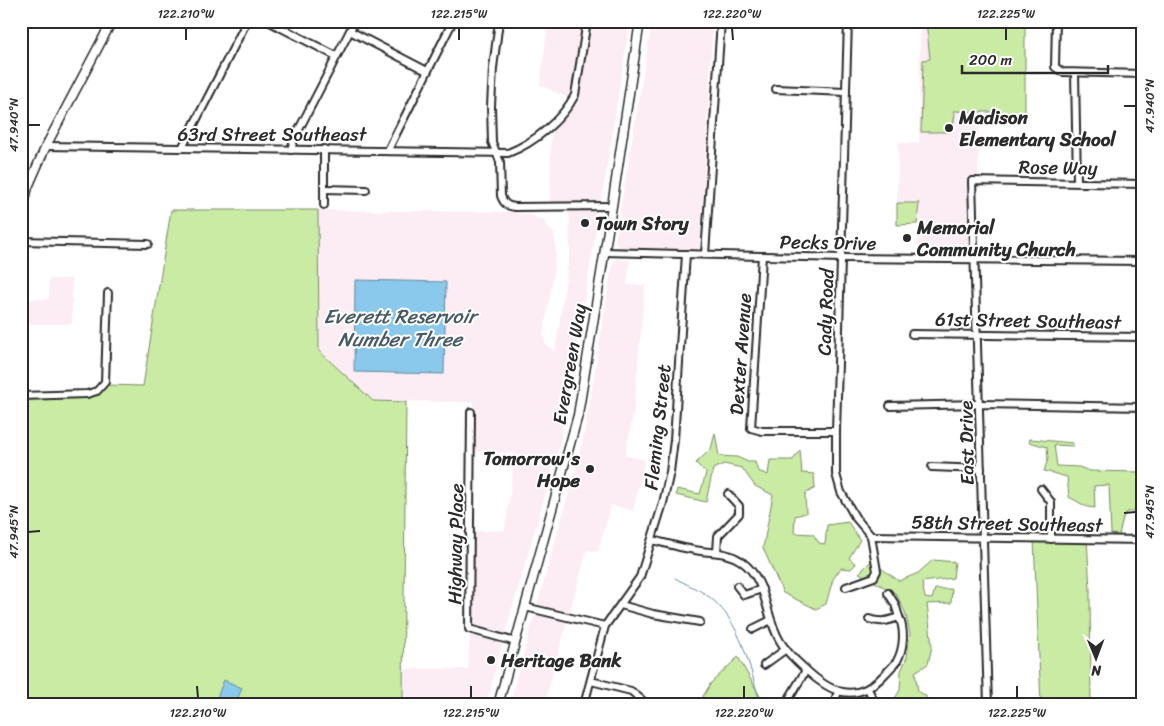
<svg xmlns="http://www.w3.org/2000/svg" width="1164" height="726" font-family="Sriracha,sans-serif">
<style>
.built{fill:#fcedf5}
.green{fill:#c9eba4;stroke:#7a8b68}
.water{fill:#8ac9eb;stroke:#648a9e}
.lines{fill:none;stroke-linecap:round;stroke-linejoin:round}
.stream{stroke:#648a9e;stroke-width:1}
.minor-casing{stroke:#2b2b2b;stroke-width:10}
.major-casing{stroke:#2b2b2b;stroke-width:11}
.minor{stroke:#fff;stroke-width:6}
.major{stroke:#fff;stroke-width:8}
.ticks{fill:none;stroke:#2b2b2b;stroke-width:2}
.poi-dot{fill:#2b2b2b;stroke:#fff;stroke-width:2}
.labels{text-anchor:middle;stroke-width:4;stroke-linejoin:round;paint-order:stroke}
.poi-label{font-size:19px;font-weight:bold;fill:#2b2b2b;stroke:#fff;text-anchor:start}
.street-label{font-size:19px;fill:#2b2b2b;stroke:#fff}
.water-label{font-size:20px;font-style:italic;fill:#485a65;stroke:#fff}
.neatline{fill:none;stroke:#2b2b2b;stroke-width:2}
.ticks-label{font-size:12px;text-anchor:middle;fill:#2b2b2b}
</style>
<rect width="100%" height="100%" fill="#fff"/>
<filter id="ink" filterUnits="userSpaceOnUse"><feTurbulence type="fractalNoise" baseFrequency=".02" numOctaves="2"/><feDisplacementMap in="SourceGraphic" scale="10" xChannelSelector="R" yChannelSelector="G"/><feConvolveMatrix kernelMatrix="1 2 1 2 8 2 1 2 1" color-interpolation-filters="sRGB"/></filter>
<g filter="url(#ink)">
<g class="built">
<path d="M548,21H630L602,198L599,202L550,203L551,130L576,102L540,85Z"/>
<path d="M652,21H713L700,246L696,250H621L615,241Z"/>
<path d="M920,21H1025V113H979L978,178H970L969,254L917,252L919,204L897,203L898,143H919Z"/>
<path d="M318,210L512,212L532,215L543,220L554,234L556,250L555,266L543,336L546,345L555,351L570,250L569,211L595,212L598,217L575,357L559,447L512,609L486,705H399L403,697V669H468L475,531L505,530L515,453L475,452L474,402L373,401L319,351Z"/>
<path d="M616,259L630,260L627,285H645L634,412L625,455L645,460L633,511L611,505L598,552L587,550L544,705H509L576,467L586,424L612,266Z"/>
<path d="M49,279H72V324H24V299H49Z"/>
</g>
<g class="green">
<path d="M926,21H1025V113L953,111L955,114L953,126L950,127V132H921L923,60L930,59Z"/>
<path d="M897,203H919L917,224L897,225Z"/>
<path d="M171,210H318L319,351L373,401L406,402L403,697L399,705H21V396L97,391L107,385L143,386Z"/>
<path d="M715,433L719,456L737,457L748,462H755L758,471L768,475L770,460H793L800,450L802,473L814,474L815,488L805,494L806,513L795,516L794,533L813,534L819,543L825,544L827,525L848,522L860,540L849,558L856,564L851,569L841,568L833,579L826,604L816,609L783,593L763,548L773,495L755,486L742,468L724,464L713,469L706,502L676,495L677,489L700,494L706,473L696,463L711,449Z"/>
<path d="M1030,439L1073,443V446L1054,445L1057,466L1079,467L1090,471L1143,472V512H1127L1123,518L1119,535L1111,534L1109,485L1094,486L1095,508L1087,507L1069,497L1067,477L1044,471L1048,459L1047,447L1029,442Z"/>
<path d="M1034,539H1087L1090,590L1091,705H1041Z"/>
<path d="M933,560L955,562L953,578L922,582L925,598L932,599L935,589H952L951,603L927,604L932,646L928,664L915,672L918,691L926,696V705H891L900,690L901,671L907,657L910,633L905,612L896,594L859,573L871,561L899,581L918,573Z"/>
<path d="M738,657L765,705H703L699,703L711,683Z"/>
</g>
<g class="water">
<path d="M355,280L446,282L444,374L354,372Z"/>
<path d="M224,680L242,688L235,705H214Z"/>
</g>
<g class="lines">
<path class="stream" d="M675,578C685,584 699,589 708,596C742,621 749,667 761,705"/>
<defs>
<g id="minor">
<path d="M268,21L336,56"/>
<path d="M499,21L493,68L491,106L492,142L500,162L501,196C504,204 507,206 515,207L612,206"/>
<path d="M1056,21L1055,67L1062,72L1143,74"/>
<path d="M350,31L427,71"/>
<path d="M1075,73L1077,182"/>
<path d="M776,89L846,92"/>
<path d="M46,146L508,153C534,143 562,120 575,95L587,21"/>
<path d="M182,148L247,21"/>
<path d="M324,149V205"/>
<path d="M291,150L294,139L355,21"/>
<path d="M388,150L453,21"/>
<path d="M21,183L28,187"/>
<path d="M324,189L366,190"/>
<path d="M21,241L148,244"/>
<path d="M604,252L842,258L1143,261"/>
<path d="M705,254L721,21"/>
<path d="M762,256L751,428L762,431H836"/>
<path d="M912,334L1143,337"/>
<path d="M21,396L87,394L97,391L105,382L108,293"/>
<path d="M890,406L980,404L1143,407"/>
<path d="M471,412L469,629L516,642"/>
<path d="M932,467L981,469"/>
<path d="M1041,489L1051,502V539"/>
<path d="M871,536L1143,540"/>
<path d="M652,540C668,544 685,549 701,551C715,553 728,552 741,561C768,580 764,614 780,641C786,651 794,659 803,667C829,692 855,706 884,675C888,671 893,666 897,661C904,648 905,630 899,617C888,621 881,623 869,619"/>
<path d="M1141,540L1143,642"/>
<path d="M717,552L718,536L739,514V506L728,494"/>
<path d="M737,586L744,595L762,589"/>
<path d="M846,587L874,577L877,571L871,536L855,517L841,492L836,474V431L848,21"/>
<path d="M888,593L895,604L899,617"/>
<path d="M621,605L653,614L700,622"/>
<path d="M525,607L605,626"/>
<path d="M753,629L771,620"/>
<path d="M764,665L786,649"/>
<path d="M591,681L631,691L648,705"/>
<path d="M868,689L876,705"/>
<path d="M790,697L806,670"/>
<path d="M584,705L605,626L640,577L663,503L670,472L674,440L686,254"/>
<path d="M833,705L838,692"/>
<path d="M988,705L972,181L1143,184"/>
</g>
<g id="major">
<path d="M21,216L28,187L46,146L112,21"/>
<path d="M498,705L578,415L612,206L640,21"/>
</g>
</defs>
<use href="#minor" class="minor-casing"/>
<use href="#major" class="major-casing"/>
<use href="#minor" class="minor"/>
<use href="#major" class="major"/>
</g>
</g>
<path class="ticks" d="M186,28V40M459,28V40M732,28L733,40M1006,28V40M1124,106H1136M28,125H40M1124,513L1136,512M28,532L40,531M197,686L198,698M471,686V698M744,686V698M1017,686V698"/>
<g class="poi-dot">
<circle cx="949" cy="128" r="5"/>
<circle cx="585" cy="223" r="5"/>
<circle cx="907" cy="238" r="5"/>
<circle cx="590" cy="469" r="5"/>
<circle cx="491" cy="660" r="5"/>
</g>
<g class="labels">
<g class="poi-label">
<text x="959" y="124">Madison<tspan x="959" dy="22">Elementary School</tspan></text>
<text x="595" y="230">Town Story</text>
<text x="917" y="234">Memorial<tspan x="917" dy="22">Community Church</tspan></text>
<text x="580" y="465" text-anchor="end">Tomorrow's<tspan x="580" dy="22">Hope</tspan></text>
<text x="501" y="667">Heritage Bank</text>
</g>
<g class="street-label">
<text x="272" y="141">63rd Street Southeast</text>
<text transform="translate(1058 167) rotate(1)" y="7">Rose Way</text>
<text transform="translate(828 242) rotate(1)" y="7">Pecks Drive</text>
<text transform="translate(825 312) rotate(-88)" y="7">Cady Road</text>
<text transform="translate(1028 320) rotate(1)" y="7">61st Street Southeast</text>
<text transform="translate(740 354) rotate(-86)" y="7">Dexter Avenue</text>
<text transform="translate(569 364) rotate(-80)" y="7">Evergreen Way</text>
<text transform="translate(657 427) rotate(-84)" y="7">Fleming Street</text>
<text transform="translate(966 443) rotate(-91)" y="7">East Drive</text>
<text transform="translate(1007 523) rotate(1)" y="7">58th Street Southeast</text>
<text transform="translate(455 544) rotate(-89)" y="7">Highway Place</text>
</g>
<g class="water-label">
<text x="400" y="323">Everett Reservoir<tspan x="400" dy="23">Number Three</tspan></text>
</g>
</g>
<rect width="1164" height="726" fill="none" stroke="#fff" stroke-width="55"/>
<g transform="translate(1096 658) rotate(179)" stroke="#ffffff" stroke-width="4" paint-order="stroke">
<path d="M0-4L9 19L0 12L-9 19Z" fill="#2b2b2b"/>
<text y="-8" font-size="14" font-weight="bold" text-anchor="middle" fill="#2b2b2b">N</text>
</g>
<path d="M962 65v8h146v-8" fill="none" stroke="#2b2b2b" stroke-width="2.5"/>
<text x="969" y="65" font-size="15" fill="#2b2b2b" stroke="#ffffff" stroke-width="4" paint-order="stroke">200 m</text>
<rect x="28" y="28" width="1108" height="670" class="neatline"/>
<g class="ticks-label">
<text x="186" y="18">122.210°W</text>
<text x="459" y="18">122.215°W</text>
<text x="732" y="18">122.220°W</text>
<text x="1006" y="18">122.225°W</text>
<text transform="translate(1150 106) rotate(-90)" y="4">47.940°N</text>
<text transform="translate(14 125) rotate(-90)" y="4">47.940°N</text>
<text transform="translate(1150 512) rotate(-90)" y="4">47.945°N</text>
<text transform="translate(14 532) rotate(-90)" y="4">47.945°N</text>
<text x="198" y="717">122.210°W</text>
<text x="471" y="717">122.215°W</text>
<text x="744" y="717">122.220°W</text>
<text x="1017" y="717">122.225°W</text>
</g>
</svg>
